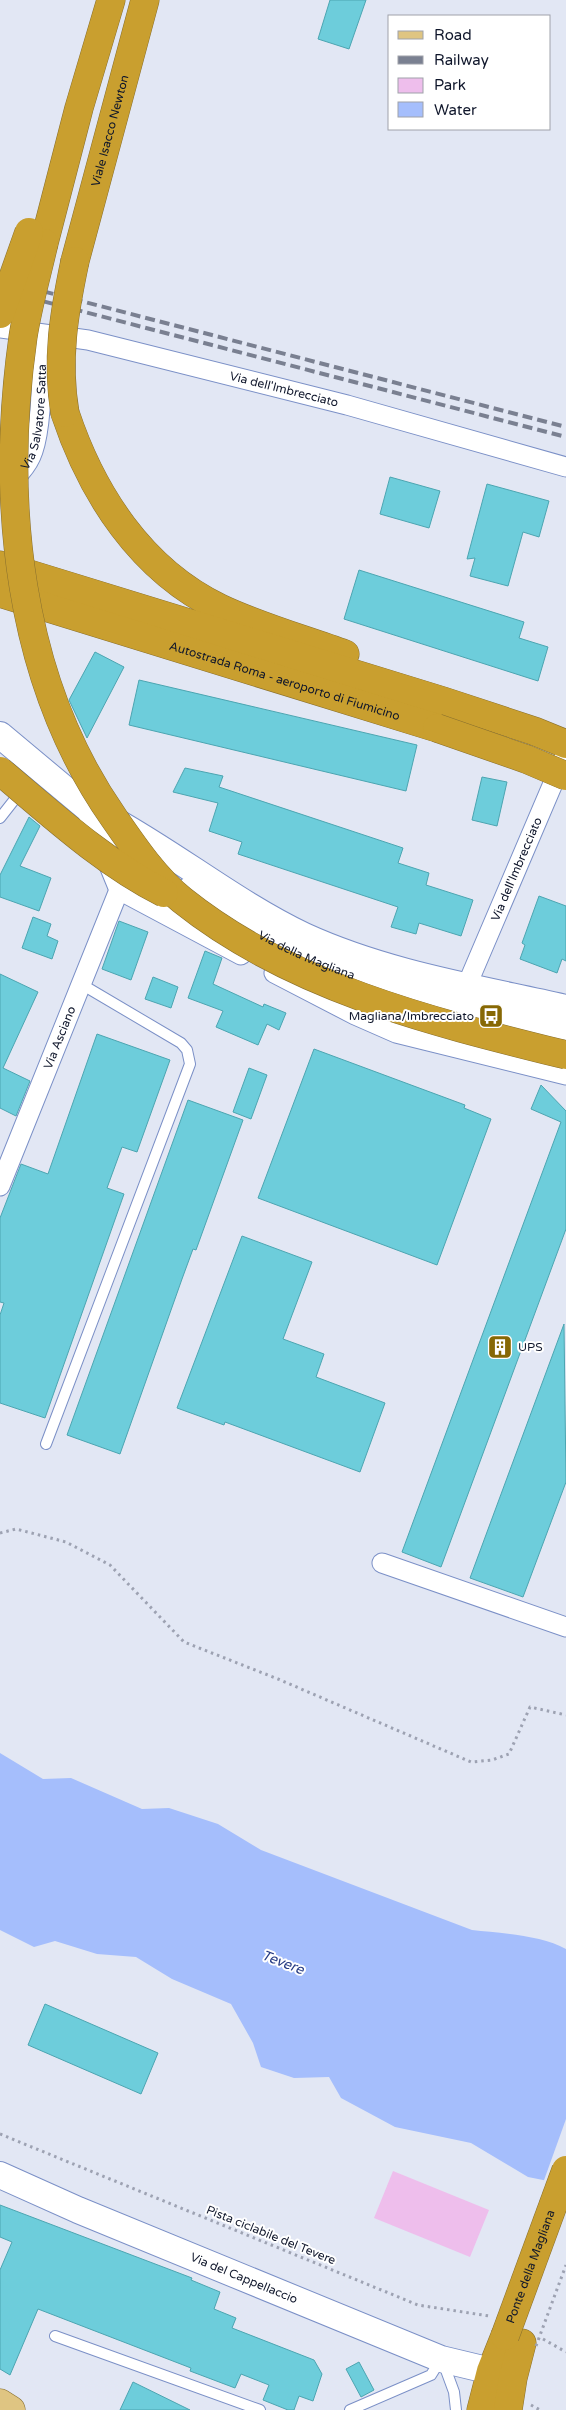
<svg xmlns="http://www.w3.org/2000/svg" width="566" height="2410" font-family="'Varela Round',sans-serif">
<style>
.green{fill:#eebeec}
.water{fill:#a5befc}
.pier{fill:#e2e7f4}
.building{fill:#6dcddb;stroke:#4ca5b1}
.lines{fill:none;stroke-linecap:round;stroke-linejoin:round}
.lane-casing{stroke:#7b90c7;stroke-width:12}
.street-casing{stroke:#7b90c7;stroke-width:21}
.secondary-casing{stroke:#7b90c7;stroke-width:28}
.primary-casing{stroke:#886f2e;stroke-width:29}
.highway-casing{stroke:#886f2e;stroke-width:29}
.path{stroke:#9da2b2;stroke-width:3;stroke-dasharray:2.5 4;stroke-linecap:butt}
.lane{stroke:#fff;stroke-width:10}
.street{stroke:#fff;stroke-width:19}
.secondary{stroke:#fff;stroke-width:26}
.primary{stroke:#dfc582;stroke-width:28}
.highway{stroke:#c99f2f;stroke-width:28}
.rail{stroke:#7a8091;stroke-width:4;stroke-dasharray:10 5;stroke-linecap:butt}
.highway-bridge-casing{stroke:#886f2e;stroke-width:29;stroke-linecap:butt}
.path-bridge{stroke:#9da2b2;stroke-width:3;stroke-dasharray:2.5 4;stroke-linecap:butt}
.highway-bridge{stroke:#c99f2f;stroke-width:28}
.labels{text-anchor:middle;stroke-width:4;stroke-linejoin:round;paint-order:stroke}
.street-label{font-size:12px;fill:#0f162b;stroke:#fff}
.poi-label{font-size:12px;fill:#0f162b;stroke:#fff;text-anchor:end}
.water-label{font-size:14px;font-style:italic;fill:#273c84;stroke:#fff}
</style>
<rect width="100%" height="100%" fill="#e2e7f4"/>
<path class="green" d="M393,2171L489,2210L470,2257L374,2218Z"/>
<path class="water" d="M0,1753L43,1779L71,1778L142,1809L169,1808L218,1824L261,1850L472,1930C500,1933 541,1935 566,1949V2189L548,2181L528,2177L471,2143L395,2127L341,2098L329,2077L294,2078L261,2067L253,2043L231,2004L172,1979L136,1957L97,1954L55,1941L34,1947L0,1930Z"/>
<path class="pier" d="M566,2119V2192L543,2183Z"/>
<g class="building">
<path d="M330,0H366L349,49L318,39Z"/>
<path d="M390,477L440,491L429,528L380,514Z"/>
<path d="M487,484L549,501L539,537L523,532L508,586L470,576L475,558L467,559Z"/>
<path d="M359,570L524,622L519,638L548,647L538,681L344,619Z"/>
<path d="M95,652L124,667L87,738L69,700Z"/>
<path d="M139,680L417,745L406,791L129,725Z"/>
<path d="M185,768L223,776L219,787L403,848L398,863L429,873L426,885L473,900L461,936L419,923L416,934L391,927L398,907L238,854L242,842L209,831L218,803L173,792Z"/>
<path d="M482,777L507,782L497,826L472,820Z"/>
<path d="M29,817L40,826L20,866L51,878L39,911L0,897V875Z"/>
<path d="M539,896L566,906V961L562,959L557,973L520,959L525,945L522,943Z"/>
<path d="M33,917L51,924L47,936L58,941L52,959L22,948Z"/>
<path d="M119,921L148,932L131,980L102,969Z"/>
<path d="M205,951L222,958L213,984L263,1007L264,1004L286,1013L279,1030L267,1024L258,1045L216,1027L223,1011L188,998Z"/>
<path d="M0,974L38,992L3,1068L30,1081L16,1116L0,1108Z"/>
<path d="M153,977L178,987L171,1008L145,999Z"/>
<path d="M97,1034L170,1060L137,1152L122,1147L107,1188L124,1194L45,1418L0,1403V1315L4,1303L0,1302V1218L21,1164L48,1174Z"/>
<path d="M314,1049L465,1105L464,1108L491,1119L437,1265L258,1198Z"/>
<path d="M249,1068L267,1075L251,1119L233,1112Z"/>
<path d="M541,1085L566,1111V1229L441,1567L402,1552L561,1122L531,1109Z"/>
<path d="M188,1100L243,1120L196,1250L193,1249L182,1279L120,1454L67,1435Z"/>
<path d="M242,1236L312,1262L283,1339L324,1354L316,1377L385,1403L360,1472L225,1422L224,1425L177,1408Z"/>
<path d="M564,1324L566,1482L523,1597L470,1578Z"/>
<path d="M45,2004L158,2053L141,2094L28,2045Z"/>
<path d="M0,2205L192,2278L191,2280L220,2292L214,2309L236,2318L232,2328L314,2360L322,2374L313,2401L299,2396L294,2410H288L263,2400L269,2385L241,2374L235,2388L190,2371L191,2368L38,2309L10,2375L0,2369V2270L12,2242L0,2237Z"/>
<path d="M359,2362L374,2390L361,2397L346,2369Z"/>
<path d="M133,2382L190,2410H120Z"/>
</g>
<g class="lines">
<defs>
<g id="lane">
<path d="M0,818L22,790"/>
<path d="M46,1444L190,1064L187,1050L181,1043L81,984"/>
<path d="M55,2336L260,2410"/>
<path d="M443,2362L454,2392L456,2410"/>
<path d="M350,2410L431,2375L441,2359"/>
</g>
<g id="street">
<path id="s1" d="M0,328L88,340L347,405L566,467"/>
<path id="s2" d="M0,487C15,481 28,466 33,451C43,421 41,368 43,335"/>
<path d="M85,807L119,890L241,955"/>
<path d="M274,973L355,1015L396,1033L566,1075"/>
<path id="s3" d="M467,985L566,753"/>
<path id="s4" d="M0,1186L119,890"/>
<path d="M382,1563L566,1627"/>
</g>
<g id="secondary">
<path d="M0,735L122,837"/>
<path d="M113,820C178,856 237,904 304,936C387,974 478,988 566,1008"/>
<path id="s5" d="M190,890C231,919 276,946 323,964C401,995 484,1010 566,1027"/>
<path id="s6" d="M0,2175L78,2210L441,2359L491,2371"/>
</g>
<path id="primary" d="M0,2403L11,2410"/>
<g id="highway">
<path d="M44,243L79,108L111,0"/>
<path id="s7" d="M75,261L145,0"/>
<path d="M65,413C92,494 141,570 220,608C260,627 304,639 345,654"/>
<path d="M0,565L443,701L534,731L566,744"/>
<path id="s8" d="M0,593L437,728"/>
<path d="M481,2410L491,2371L505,2336"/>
<path d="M508,2410L513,2378L522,2343"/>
</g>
</defs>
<use href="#lane" class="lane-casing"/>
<use href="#street" class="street-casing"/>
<use href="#secondary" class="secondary-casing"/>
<use href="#primary" class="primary-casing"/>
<use href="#highway" class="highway-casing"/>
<g class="path">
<path d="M0,1533L16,1529L66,1542L110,1565L184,1642L278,1679L471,1762L492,1760L509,1754L530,1707L566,1715"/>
<path d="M0,2134L418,2305L489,2316"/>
<path d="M543,2339L566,2352"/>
<path d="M531,2405L540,2410"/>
</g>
<use href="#lane" class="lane"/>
<use href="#street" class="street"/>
<use href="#secondary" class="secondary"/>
<use href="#primary" class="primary"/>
<use href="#highway" class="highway"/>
<g class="rail">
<path d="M0,280L566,427"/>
<path d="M0,290L566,437"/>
</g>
<defs>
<g id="highway-bridge">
<path d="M44,243C37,274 28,305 23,337C0,500 17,680 114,818C134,847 155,878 182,900C292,988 433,1022 566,1055"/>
<path d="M0,314L29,232"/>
<path d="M65,413C56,360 64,313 75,261"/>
<path d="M437,728L526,759L566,776"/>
<path d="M0,771C51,814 104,863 164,893"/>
<path id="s9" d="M505,2336L566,2170"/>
</g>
</defs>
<use href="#highway-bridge" class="highway-bridge-casing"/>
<path class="path-bridge" d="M536,2346L566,2265"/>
<use href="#highway-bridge" class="highway-bridge"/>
</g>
<defs>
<symbol id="bus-square" viewBox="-11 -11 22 22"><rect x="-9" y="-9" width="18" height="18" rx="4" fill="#876804" stroke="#fff"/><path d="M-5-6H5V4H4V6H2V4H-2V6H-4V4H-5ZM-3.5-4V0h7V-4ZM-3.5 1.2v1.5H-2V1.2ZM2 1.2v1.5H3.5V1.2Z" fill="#fff"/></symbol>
<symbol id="building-square" viewBox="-11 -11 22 22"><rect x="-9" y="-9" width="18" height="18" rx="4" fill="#876804" stroke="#fff"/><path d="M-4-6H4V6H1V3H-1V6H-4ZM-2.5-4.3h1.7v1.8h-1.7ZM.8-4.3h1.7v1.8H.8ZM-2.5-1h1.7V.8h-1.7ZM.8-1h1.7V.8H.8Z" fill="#fff"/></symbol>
</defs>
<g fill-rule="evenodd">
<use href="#bus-square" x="477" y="1002" width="28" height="28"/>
<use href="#building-square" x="486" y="1333" width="28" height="28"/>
</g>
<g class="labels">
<g class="street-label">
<text dy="4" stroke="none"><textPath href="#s7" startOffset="135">Viale Isacco Newton</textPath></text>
<text dy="4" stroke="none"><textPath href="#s1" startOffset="291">Via dell'Imbrecciato</textPath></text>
<text dy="4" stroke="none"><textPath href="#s2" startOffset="84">Via Salvatore Satta</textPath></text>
<text dy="4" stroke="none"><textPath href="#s8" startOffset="298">Autostrada Roma - aeroporto di Fiumicino</textPath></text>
<text dy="4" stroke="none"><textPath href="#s3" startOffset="126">Via dell'Imbrecciato</textPath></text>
<text dy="4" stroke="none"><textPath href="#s5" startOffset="134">Via della Magliana</textPath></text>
<text dy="4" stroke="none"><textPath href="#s4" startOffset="160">Via Asciano</textPath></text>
<text transform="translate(271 2235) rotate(22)" y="4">Pista ciclabile del Tevere</text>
<text dy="4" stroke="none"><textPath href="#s9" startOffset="74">Ponte della Magliana</textPath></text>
<text dy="4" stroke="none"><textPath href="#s6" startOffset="265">Via del Cappellaccio</textPath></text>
</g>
<g class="poi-label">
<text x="474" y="1020">Magliana/Imbrecciato</text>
<text x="518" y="1351" text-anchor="start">UPS</text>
</g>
<g class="water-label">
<text transform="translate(283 1962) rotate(21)" y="5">Tevere</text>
</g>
</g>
<rect x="388" y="15" width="162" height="115" fill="#ffffff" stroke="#9fa2aa"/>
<rect x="398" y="31" width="25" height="8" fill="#dfc582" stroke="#9fa2aa"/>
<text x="434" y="40" font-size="15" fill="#0f162b">Road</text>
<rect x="398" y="56" width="25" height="8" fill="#7a8091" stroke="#9fa2aa"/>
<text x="434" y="65" font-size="15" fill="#0f162b">Railway</text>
<rect x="398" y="78" width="25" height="15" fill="#eebeec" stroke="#9fa2aa"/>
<text x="434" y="90" font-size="15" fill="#0f162b">Park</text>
<rect x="398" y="102" width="25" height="15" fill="#a5befc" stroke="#9fa2aa"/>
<text x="434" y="115" font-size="15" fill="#0f162b">Water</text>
</svg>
